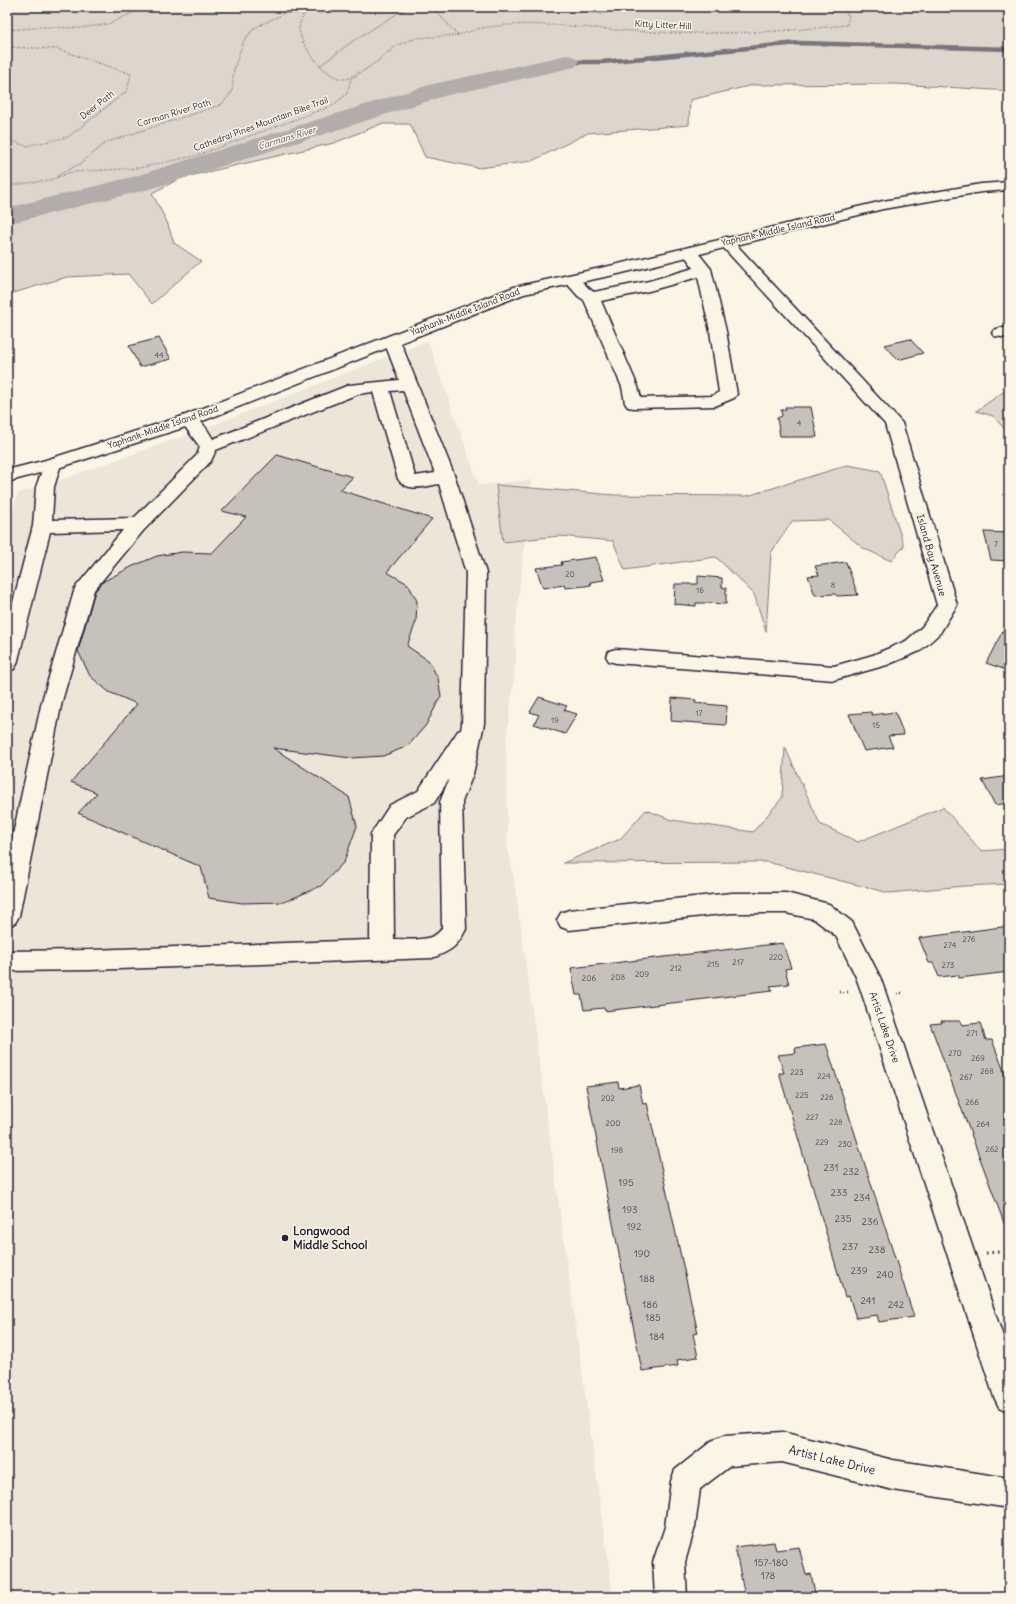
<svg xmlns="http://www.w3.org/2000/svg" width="1016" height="1604" font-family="Delius,sans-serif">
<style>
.built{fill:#ece5d8}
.green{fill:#dcd6cc;stroke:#7f7c84}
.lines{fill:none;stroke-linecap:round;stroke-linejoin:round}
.stream{stroke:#78757e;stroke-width:4.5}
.river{fill:#b2adab;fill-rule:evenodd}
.building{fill:#c6c1bb;stroke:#22223b}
.minor-casing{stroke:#22223b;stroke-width:3}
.major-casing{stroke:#22223b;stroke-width:3}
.path-far2{stroke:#22223b;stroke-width:1.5;stroke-dasharray:0.5 2;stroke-linecap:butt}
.path-far1{stroke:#22223b;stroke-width:2.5;stroke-dasharray:1 3;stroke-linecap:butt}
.path{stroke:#22223b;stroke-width:3;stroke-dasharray:1.5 4;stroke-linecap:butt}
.minor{fill:#fcf5e5;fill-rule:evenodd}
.major{fill:#fcf5e5;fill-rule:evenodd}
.poi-dot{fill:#22223b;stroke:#fcf5e5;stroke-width:1.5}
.labels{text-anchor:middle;stroke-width:3;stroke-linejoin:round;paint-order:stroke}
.number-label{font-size:8px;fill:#4b4a5b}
.far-street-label{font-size:9px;fill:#22223b;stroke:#fcf5e5}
.far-water-label{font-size:9px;font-style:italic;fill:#545362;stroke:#fcf5e5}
.street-label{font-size:10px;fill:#22223b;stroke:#fcf5e5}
.near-number-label{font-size:10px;fill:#4b4a5b}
.near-poi-label{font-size:12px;font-weight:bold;fill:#22223b;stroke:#fcf5e5;text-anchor:start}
.near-street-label{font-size:12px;fill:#22223b;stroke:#fcf5e5}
</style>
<rect width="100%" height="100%" fill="#fcf5e5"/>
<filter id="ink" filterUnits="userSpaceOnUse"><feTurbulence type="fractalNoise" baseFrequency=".025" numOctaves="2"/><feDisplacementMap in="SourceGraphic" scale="8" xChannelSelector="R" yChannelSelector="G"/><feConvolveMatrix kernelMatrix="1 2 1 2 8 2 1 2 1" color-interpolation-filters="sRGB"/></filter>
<g filter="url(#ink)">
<path class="built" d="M428,341L479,485L532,480L515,628L516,661L506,743L508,848L514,879L613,1597H7V533L18,493L43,486L195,432Z"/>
<g class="green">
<path d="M7,7H964L1009,11V91L897,84L753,85L690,100L689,125L588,133L532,161L479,168L425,157L410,124H381L334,143L181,178L152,193L167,222L174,243L201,261L152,304L128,274L67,277L7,295Z"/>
<path d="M1009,388V434L993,416L976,411Z"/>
<path d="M848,465L880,471L904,546L891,561L863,548L829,520L792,521L771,553L766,632L754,594L716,557L625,570L613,541L559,536L503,542L496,485L615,495L747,496Z"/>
<path d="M785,747L820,824L858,842L943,807L981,851L1009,849V884L964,886L889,893L767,862L563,863L620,839L646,810L672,820L753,832L782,798Z"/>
</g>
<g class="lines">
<path class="stream" d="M567,62H602L799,43L1009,49"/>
<path class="river" d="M567,55L575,57L579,62L575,67L444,96L150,189L7,224V208L132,177L429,85Z"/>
</g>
<g class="building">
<path d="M159,338L171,359L140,367L129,346Z"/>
<path d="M910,339L923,353L898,360L884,345Z"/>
<path d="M785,407H811L817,437H788V436H780L777,418L782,416L781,410H786Z"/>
<path d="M277,455L353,477L340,490L432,519L387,572L408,584L417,601L416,622L407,646L429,661L438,678L441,696L426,725L408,746L383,756L351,758L273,748L349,797L357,826L344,862L321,886L284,902L242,903L209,898L201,867L78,813L97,793L71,782L137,704L109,692L90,676L78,651L95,591L104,581L133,566L157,556L182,552L212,553L246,517L222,511Z"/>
<path d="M984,532L1009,533V561L991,560Z"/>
<path d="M596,557L604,580L590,582L591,585L585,586L565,588L564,585L543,588L536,568L562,565L561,562Z"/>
<path d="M846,562L858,595L837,596L835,594L815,595L808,576L819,575L815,566Z"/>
<path d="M698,576L722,578V587L726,588V604L705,603H696V606L674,604L675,584H698Z"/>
<path d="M1009,619V671L986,663Z"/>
<path d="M539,697L567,706L564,710L577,714L565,734L534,724L539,715L530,712Z"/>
<path d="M672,698L696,700L695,703L727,706L726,725L671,721Z"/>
<path d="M871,712L872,715L895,712L904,735L888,736L893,747L864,751L849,714Z"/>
<path d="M1009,776V803L995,805L982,780Z"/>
<path d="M1009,926V972L959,978L958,975L939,977L933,963H929L919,938Z"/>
<path d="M783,943L791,968L785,969L789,984L770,986L772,991L605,1011L604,1008L584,1010L581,995H576L571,968Z"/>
<path d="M941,1021H960L962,1025L980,1023L986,1040H992L1009,1084V1231H1007L930,1024L942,1023Z"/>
<path d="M826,1044L914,1317L879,1322L877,1315L856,1318L849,1296L845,1297L779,1073H784L778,1055L796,1053L795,1048Z"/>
<path d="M618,1082L619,1088L639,1085L643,1104L647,1103L698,1333L693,1334L698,1357L677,1360L678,1366L642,1371L586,1086Z"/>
<path d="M774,1542L776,1550L799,1547L806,1575L811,1574L816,1597H745L735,1547Z"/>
</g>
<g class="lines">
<defs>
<g id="minor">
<path d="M726,237L731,239L902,423L957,605L940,633L920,651L887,665L834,680L616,663L609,661L606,656L609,651L616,649L834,666L873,655L906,641L922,627L937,605L885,424L721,245L718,242L721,239Z"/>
<path d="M690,247L695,249L711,269L726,331L737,394L734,398L715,406L634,408L628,407L625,403L622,387L584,300L578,296L563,279L565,276C579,272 583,286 594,292L649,281L694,268L682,252L685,249ZM698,277L710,331L719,392L712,396L641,398L638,387L601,301L649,291Z"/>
<path d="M1000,328H1009V338L994,336L992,333L994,330Z"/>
<path d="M392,336L398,338L400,341L455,477L486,573L484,724L473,774L462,802L466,929C457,947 451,951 432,958L90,970L7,971V951L90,950L370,940L371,834L390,805L418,791L458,731L461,730L462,724L466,573L439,484C425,486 407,493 398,479L373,392L358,394L216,450L211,461L143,531L94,590L62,701L19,916L15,923L7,926V862L42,701L75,588L123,530L50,532L17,664L14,669L7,671V625L33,526L36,487L46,460L52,458L58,460L61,464L54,487L52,520L134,518L197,455L200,447L180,420L183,416C198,412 206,428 213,439L349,385L399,380L384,341L386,338ZM403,390L435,473L415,476L390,391ZM449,779L440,802L442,928C434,943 408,939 394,939L393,835L406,817L434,803Z"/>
<path d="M732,893H786L829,904L852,922L880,977L885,991L1009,1354V1412L999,1407L994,1397L861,991L856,977L836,936L814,919L786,913H732L569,930L561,927L557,920L561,913L569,910Z"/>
<path d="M782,1432L893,1460L1009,1478V1508L893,1490L782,1462L730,1466L700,1489L695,1527L685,1562L687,1597H655L653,1562L665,1527L671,1481L675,1470L713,1440L724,1436Z"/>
</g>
<path id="major" d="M1009,182V190L981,192L883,209L614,275L524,294L195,424L58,468L7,482V470L46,460L183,416L514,287L614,265L883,201L981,184Z"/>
</defs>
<use href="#minor" class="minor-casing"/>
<use href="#major" class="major-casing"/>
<g class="path-far2">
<path d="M570,7L602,14L625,7"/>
<path d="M688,7H690"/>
<path d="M433,9L458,10L467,7"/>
<path d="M7,30L44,27L79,28L108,24L145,7"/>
<path d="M458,35C466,33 473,30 481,28C537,19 594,30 650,32C716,35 782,32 847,25L849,16L840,7"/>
<path d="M7,47L57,49L131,74L127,91L68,137L26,146L7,139"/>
<path d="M321,65L353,41L408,7"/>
<path d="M57,176L81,163L107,142L221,105L232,92L234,69L243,42L254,28L285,13L304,14C302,19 299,24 299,29C300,45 326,78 343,79C349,80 355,74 360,71"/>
<path d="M7,186L50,180L72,172L139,168L198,155L332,106L347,94L351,79L375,63L397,45L417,38L458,35L432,7"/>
</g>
<g class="path-far1">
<path d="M839,992H850"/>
<path d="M897,993H904"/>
</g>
<path class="path" d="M986,1253L999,1252"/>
<use href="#minor" class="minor"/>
<use href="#major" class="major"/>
</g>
</g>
<circle class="poi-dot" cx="285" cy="1238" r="4"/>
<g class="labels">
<g class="number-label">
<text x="159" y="358">44</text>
<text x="799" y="426">4</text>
<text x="996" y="547">7</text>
<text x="570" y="577">20</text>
<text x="833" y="588">8</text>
<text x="700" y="593">16</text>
<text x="699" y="716">17</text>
<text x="555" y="723">19</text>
<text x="876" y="728">15</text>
<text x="969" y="942">276</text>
<text x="950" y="948">274</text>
<text x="776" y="960">220</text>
<text x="738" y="965">217</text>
<text x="713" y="967">215</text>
<text x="948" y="968">273</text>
<text x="676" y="971">212</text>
<text x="642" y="977">209</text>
<text x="618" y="980">208</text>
<text x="589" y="981">206</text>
<text x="972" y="1036">271</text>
<text x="955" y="1056">270</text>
<text x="978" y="1061">269</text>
<text x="987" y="1074">268</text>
<text x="797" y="1075">223</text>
<text x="824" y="1079">224</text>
<text x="966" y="1080">267</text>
<text x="802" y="1098">225</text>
<text x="827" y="1100">226</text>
<text x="608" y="1101">202</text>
<text x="972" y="1105">266</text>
<text x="812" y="1120">227</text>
<text x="836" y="1125">228</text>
<text x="613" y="1126">200</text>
<text x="983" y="1127">264</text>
<text x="822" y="1145">229</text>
<text x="845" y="1147">230</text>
<text x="992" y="1152">262</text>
<text x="617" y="1153">198</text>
</g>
<g class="far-street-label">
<text transform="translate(663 25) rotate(3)" y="3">Kitty Litter Hill</text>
<text transform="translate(97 105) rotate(-38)" y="3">Deer Path</text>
<text transform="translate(174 113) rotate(-17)" y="3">Carman River Path</text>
<text transform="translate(261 124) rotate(-20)" y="3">Cathedral Pines Mountain Bike Trail</text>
<text transform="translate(778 230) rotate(-13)" y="3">Yaphank-Middle Island Road</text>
<text transform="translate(465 312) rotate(-21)" y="3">Yaphank-Middle Island Road</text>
<text transform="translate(163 427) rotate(-19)" y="3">Yaphank-Middle Island Road</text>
</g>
<g class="far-water-label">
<text transform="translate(287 138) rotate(-17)" y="3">Carmans River</text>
</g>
<g class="street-label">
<text transform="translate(932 555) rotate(74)" y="4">Island Bay Avenue</text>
<text transform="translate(885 1027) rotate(71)" y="4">Artist Lake Drive</text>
</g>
<g class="near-number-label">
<text x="831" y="1171">231</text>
<text x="851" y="1175">232</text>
<text x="626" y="1186">195</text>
<text x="839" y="1196">233</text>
<text x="862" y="1201">234</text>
<text x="630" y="1213">193</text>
<text x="843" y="1222">235</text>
<text x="870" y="1225">236</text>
<text x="634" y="1230">192</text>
<text x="850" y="1250">237</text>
<text x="877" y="1253">238</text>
<text x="642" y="1257">190</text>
<text x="859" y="1274">239</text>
<text x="885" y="1278">240</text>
<text x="647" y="1282">188</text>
<text x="868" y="1304">241</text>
<text x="650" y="1308">186</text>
<text x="896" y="1308">242</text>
<text x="653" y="1321">185</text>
<text x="657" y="1340">184</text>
<text x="771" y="1566">157-180</text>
<text x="768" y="1579">178</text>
</g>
<g class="near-poi-label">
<text x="293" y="1235">Longwood<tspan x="293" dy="14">Middle School</tspan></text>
</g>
<g class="near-street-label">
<text transform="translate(832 1460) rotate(14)" y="4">Artist Lake Drive</text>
</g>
</g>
<rect width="1016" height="1604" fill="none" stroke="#fcf5e5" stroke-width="24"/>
<rect x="12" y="12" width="992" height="1580" fill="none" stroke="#22223b" stroke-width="1.5" filter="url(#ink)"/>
</svg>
